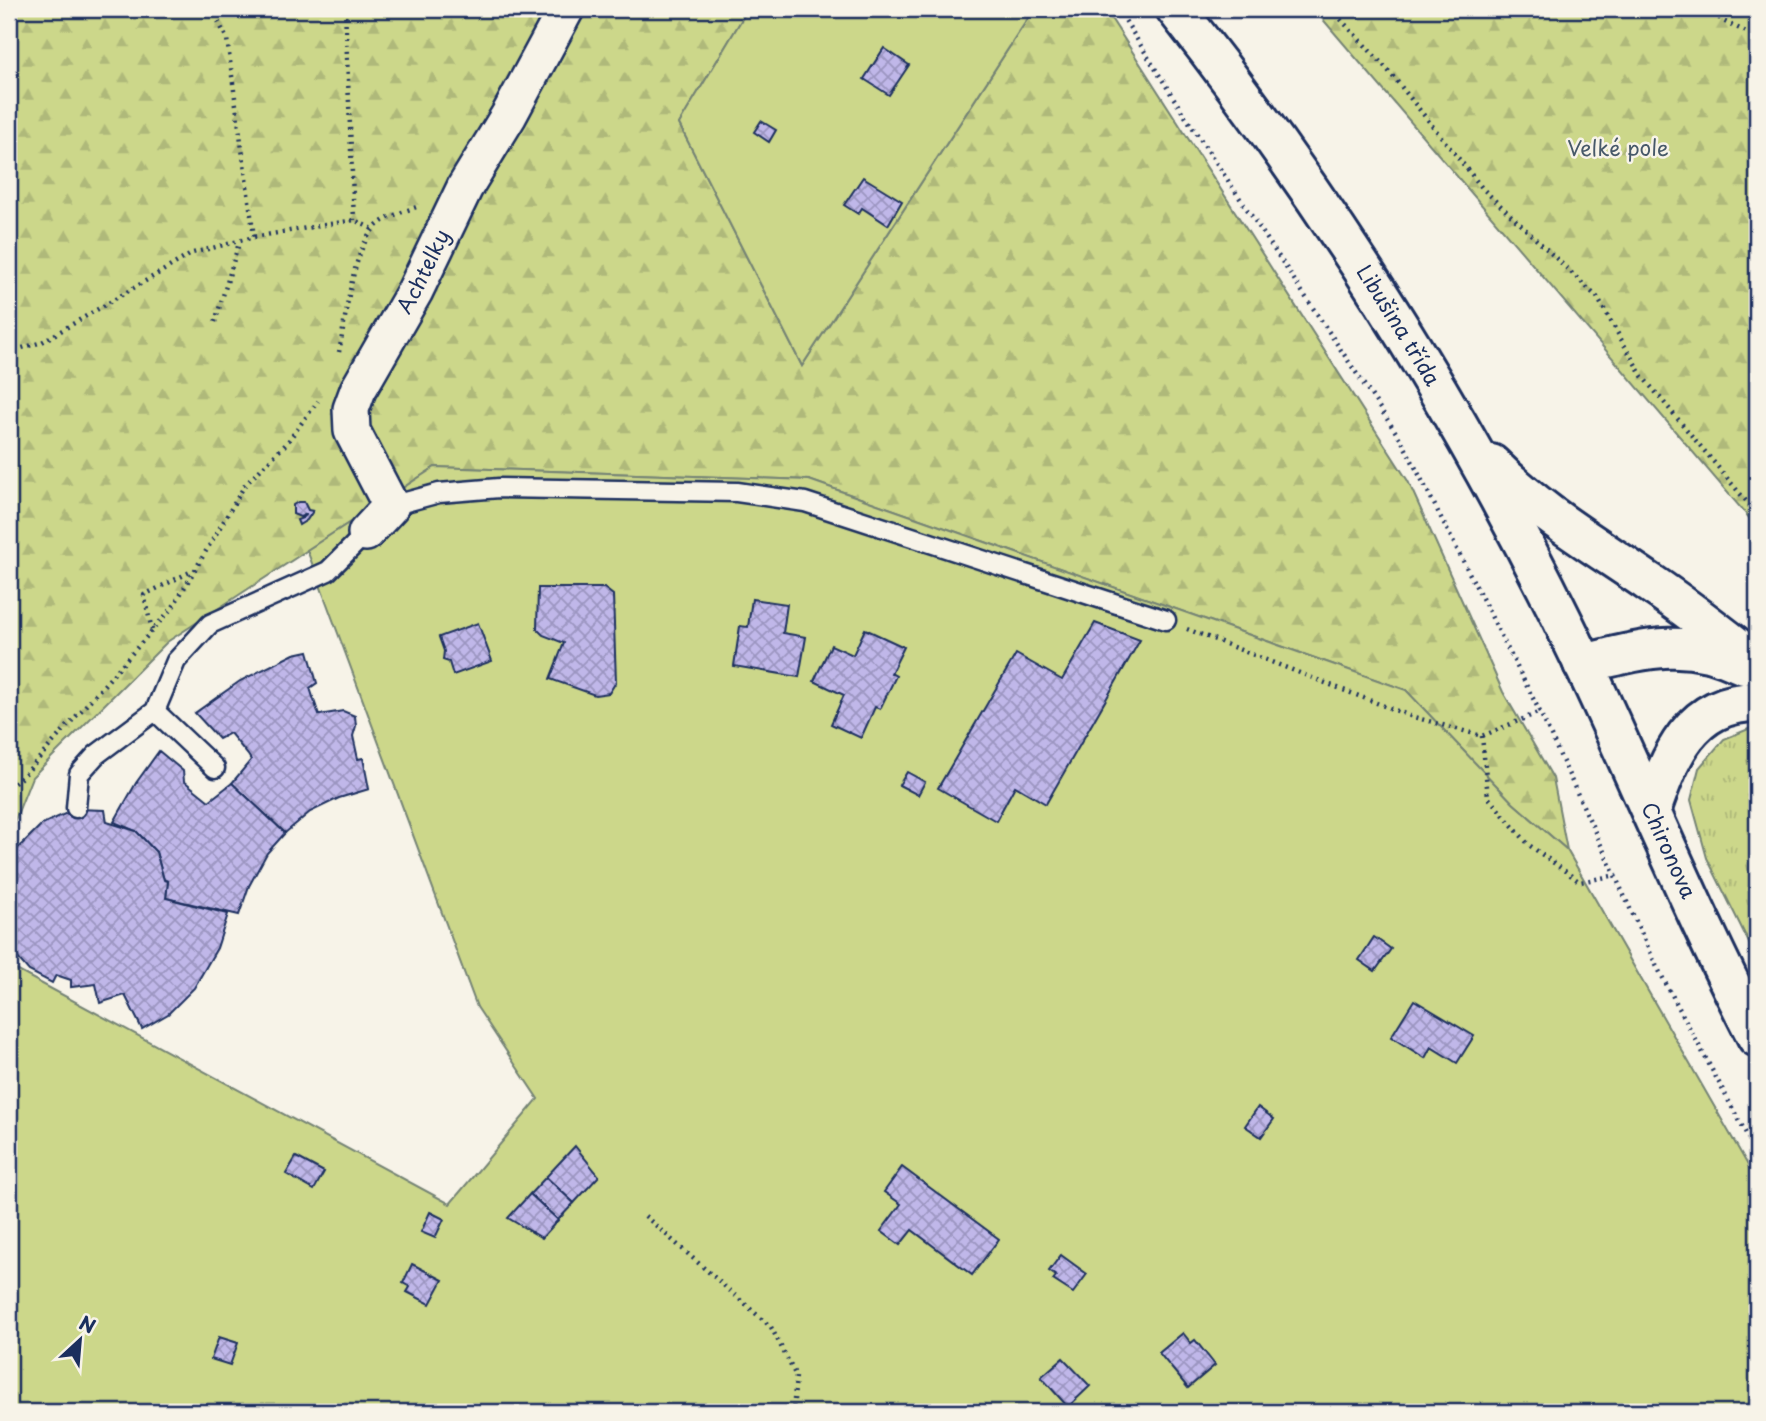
<svg xmlns="http://www.w3.org/2000/svg" width="1766" height="1421" font-family="'Playpen Sans',sans-serif">
<style>
.grass{fill:url(#grass-tufts);stroke:#748374;stroke-width:2}
.forest{fill:url(#forest-firs);stroke:#748374;stroke-width:2}
.garden{fill:#ccd78a;stroke:#748374;stroke-width:2}
.building{fill:url(#building-cross-hatch);stroke:#1b2f5e;stroke-width:2}
.lines{fill:none;stroke-linecap:round;stroke-linejoin:round}
.lane-casing{stroke:#1b2f5e;stroke-width:23}
.street-casing{stroke:#1b2f5e;stroke-width:40}
.secondary-casing{stroke:#1b2f5e;stroke-width:44}
.path{stroke:#1b2f5e;stroke-width:4.5;stroke-dasharray:2 5;stroke-linecap:butt}
.lane{stroke:#f7f3e8;stroke-width:18}
.street{stroke:#f7f3e8;stroke-width:35}
.secondary{stroke:#f7f3e8;stroke-width:38}
.labels{text-anchor:middle;stroke-width:5;stroke-linejoin:round;paint-order:stroke}
.park-label{font-size:21px;fill:#475969;stroke:#f7f3e8}
.street-label{font-size:21px;fill:#1b2f5e;stroke:#f7f3e8}
</style>
<defs>
<pattern id="grass-tufts" width="24" height="20" patternUnits="userSpaceOnUse" patternTransform="scale(1.75)"><rect width="24" height="20" fill="#ccd78a"/><path d="M3 7l-1-3M5 7V3M7 7l1-3M15 17l-1-3M17 17v-4M19 17l1-3" fill="none" stroke="#afb97a"/></pattern>
<pattern id="forest-firs" width="22" height="20" patternUnits="userSpaceOnUse" patternTransform="scale(1.75)"><rect width="22" height="20" fill="#ccd78a"/><path d="M5 1l3.5 6h-7zM16 11l3.5 6h-7z" fill="#afb97a"/></pattern>
<pattern id="building-cross-hatch" width="8" height="8" patternUnits="userSpaceOnUse" patternTransform="scale(1.75)"><rect width="8" height="8" fill="#c0b7e9"/><path d="M0 0l8 8M0 8l8-8" fill="none" stroke="#9b95c0"/></pattern>
</defs>
<rect width="100%" height="100%" fill="#f7f3e8"/>
<filter id="ink" filterUnits="userSpaceOnUse"><feTurbulence type="fractalNoise" baseFrequency=".0143" numOctaves="2"/><feDisplacementMap in="SourceGraphic" scale="14" xChannelSelector="R" yChannelSelector="G"/><feConvolveMatrix kernelMatrix="1 2 1 2 8 2 1 2 1" color-interpolation-filters="sRGB"/></filter>
<g filter="url(#ink)">
<path class="grass" d="M1751,728H1757V959L1707,858L1691,800L1699,768L1724,739Z"/>
<g class="forest">
<path d="M9,9H748L679,124L802,366L1034,9H1105L1408,481L1503,692L1553,778L1567,850L1513,803L1406,690L809,480L435,467L167,642L32,777L9,835Z"/>
<path d="M1314,9H1757V527Z"/>
</g>
<g class="garden">
<path d="M748,9H1034L802,366L679,124Z"/>
<path d="M435,467L809,480L1406,690L1513,803L1567,850L1757,1181V1412H9V966L450,1204L538,1099L477,1007L307,550Z"/>
</g>
<g class="building">
<path d="M884,48L909,65L889,95L864,79Z"/>
<path d="M761,121L776,130L769,142L754,132Z"/>
<path d="M863,177L902,201L888,225L862,208L858,214L844,205Z"/>
<path d="M298,502H304L308,510L313,511L307,520L299,525L297,520L303,518L307,514L300,517L293,514V505Z"/>
<path d="M538,588H604L613,595L616,682L609,693L595,695L550,679L564,643L543,635L537,629Z"/>
<path d="M752,599L787,604L783,633L806,637L799,677L734,666L740,626L748,627Z"/>
<path d="M478,623L492,661L453,675L449,662L443,660L444,651L439,637Z"/>
<path d="M1095,623L1140,640L1046,804L1015,786L996,821L938,788L1016,654L1062,680Z"/>
<path d="M865,629L904,647L891,673L896,676L880,709L875,707L861,738L831,724L844,695L814,681L831,645L853,655Z"/>
<path d="M308,651L317,683L310,688L319,715L343,711L355,716L356,726L353,736L358,759L363,758L369,789L339,798L310,812L285,833L232,783L251,760L248,755L230,733L219,739L195,713L240,681L294,654Z"/>
<path d="M159,751L183,771L184,781L209,801L232,783L285,833L267,853L249,886L239,915L166,898L168,881L164,880L156,852L136,831L114,822L136,783Z"/>
<path d="M907,772L925,782L918,795L899,785Z"/>
<path d="M76,809L105,810L107,822L136,831L156,852L164,880L168,881L166,898L228,914L217,948L194,988L168,1014L142,1029L125,995L100,1003L96,984L71,987V980L56,975L52,983L29,971L9,948V857L42,824Z"/>
<path d="M1374,937L1391,949L1375,971L1359,960Z"/>
<path d="M1414,1000L1474,1036L1457,1063L1431,1047L1425,1058L1391,1037Z"/>
<path d="M1258,1107L1274,1119L1261,1137L1245,1126Z"/>
<path d="M575,1146L599,1176L574,1203L546,1177Z"/>
<path d="M296,1157L324,1172L314,1190L286,1174Z"/>
<path d="M902,1167L999,1239L972,1275L912,1230L900,1245L881,1231L901,1204L884,1192Z"/>
<path d="M546,1177L574,1203L558,1220L530,1194Z"/>
<path d="M530,1194L558,1220L542,1238L508,1218Z"/>
<path d="M430,1212L444,1219L435,1238L421,1232Z"/>
<path d="M1061,1255L1087,1274L1073,1293L1053,1280L1056,1276L1049,1271Z"/>
<path d="M412,1264L443,1280L430,1304L407,1292L410,1287L403,1283Z"/>
<path d="M1183,1333L1191,1343L1195,1340L1215,1365L1188,1388L1159,1353Z"/>
<path d="M219,1337L238,1343L230,1365L211,1359Z"/>
<path d="M1063,1358L1090,1386L1068,1407L1041,1377Z"/>
</g>
<g class="lines">
<defs>
<g id="lane">
<path d="M391,506L439,493L499,488L737,492L805,502L1166,620"/>
<path d="M155,711L215,768"/>
<path d="M76,808L79,774L96,755L155,711L176,661L210,624L328,571L366,533"/>
</g>
<g id="street">
<path id="s1" d="M366,533L391,506L352,431L351,409L358,390L415,291L465,187L509,115L566,9"/>
</g>
<g id="secondary">
<path id="s2" d="M1176,9C1336,212 1473,431 1584,665C1642,788 1694,916 1757,1037"/>
<path d="M1491,464C1538,512 1595,545 1650,583C1687,608 1722,635 1757,663"/>
<path d="M1583,664C1644,649 1685,636 1744,665"/>
<path d="M1651,811C1670,756 1690,702 1757,702"/>
</g>
</defs>
<use href="#lane" class="lane-casing"/>
<use href="#street" class="street-casing"/>
<use href="#secondary" class="secondary-casing"/>
<g class="path">
<path d="M212,9L227,39L254,237"/>
<path d="M345,9L354,220"/>
<path d="M1118,9L1183,113L1403,443L1540,712L1656,965L1757,1154"/>
<path d="M1331,9L1387,69L1483,189L1597,297L1642,376L1757,514"/>
<path d="M1708,9L1723,21L1757,37"/>
<path d="M215,322L239,243"/>
<path d="M9,352L42,342L193,253L254,237L354,220L373,229"/>
<path d="M339,352C346,319 352,244 379,224C390,215 406,211 419,206"/>
<path d="M1187,629L1410,716L1482,736L1540,712"/>
<path d="M152,630L144,595L192,571"/>
<path d="M1482,736L1488,797L1529,845L1580,882L1617,875"/>
<path d="M9,788L25,774L173,607L245,485L286,444L318,401"/>
<path d="M645,1216L771,1327L796,1376L793,1412"/>
</g>
<use href="#lane" class="lane"/>
<use href="#street" class="street"/>
<use href="#secondary" class="secondary"/>
</g>
</g>
<g class="labels">
<g class="park-label">
<text x="1618" y="156">Velké pole</text>
</g>
<g class="street-label">
<text dy="7" stroke="none"><textPath href="#s1" startOffset="299">Achtelky</textPath></text>
<text dy="7" stroke="none"><textPath href="#s2" startOffset="387">Libušina třída</textPath></text>
<text dy="7" stroke="none"><textPath href="#s2" startOffset="978">Chironova</textPath></text>
</g>
</g>
<rect width="1766" height="1421" fill="none" stroke="#f7f3e8" stroke-width="35"/>
<rect x="18" y="18" width="1731" height="1386" fill="none" stroke="#1b2f5e" stroke-width="2.5" filter="url(#ink)"/>
<g transform="translate(80 1340) rotate(26)" stroke="#f7f3e8" stroke-width="5" paint-order="stroke">
<path d="M0-5L12 26L0 18L-12 26Z" fill="#1b2f5e"/>
<text y="-10" font-size="19" font-weight="bold" text-anchor="middle" fill="#1b2f5e">N</text>
</g>
</svg>
